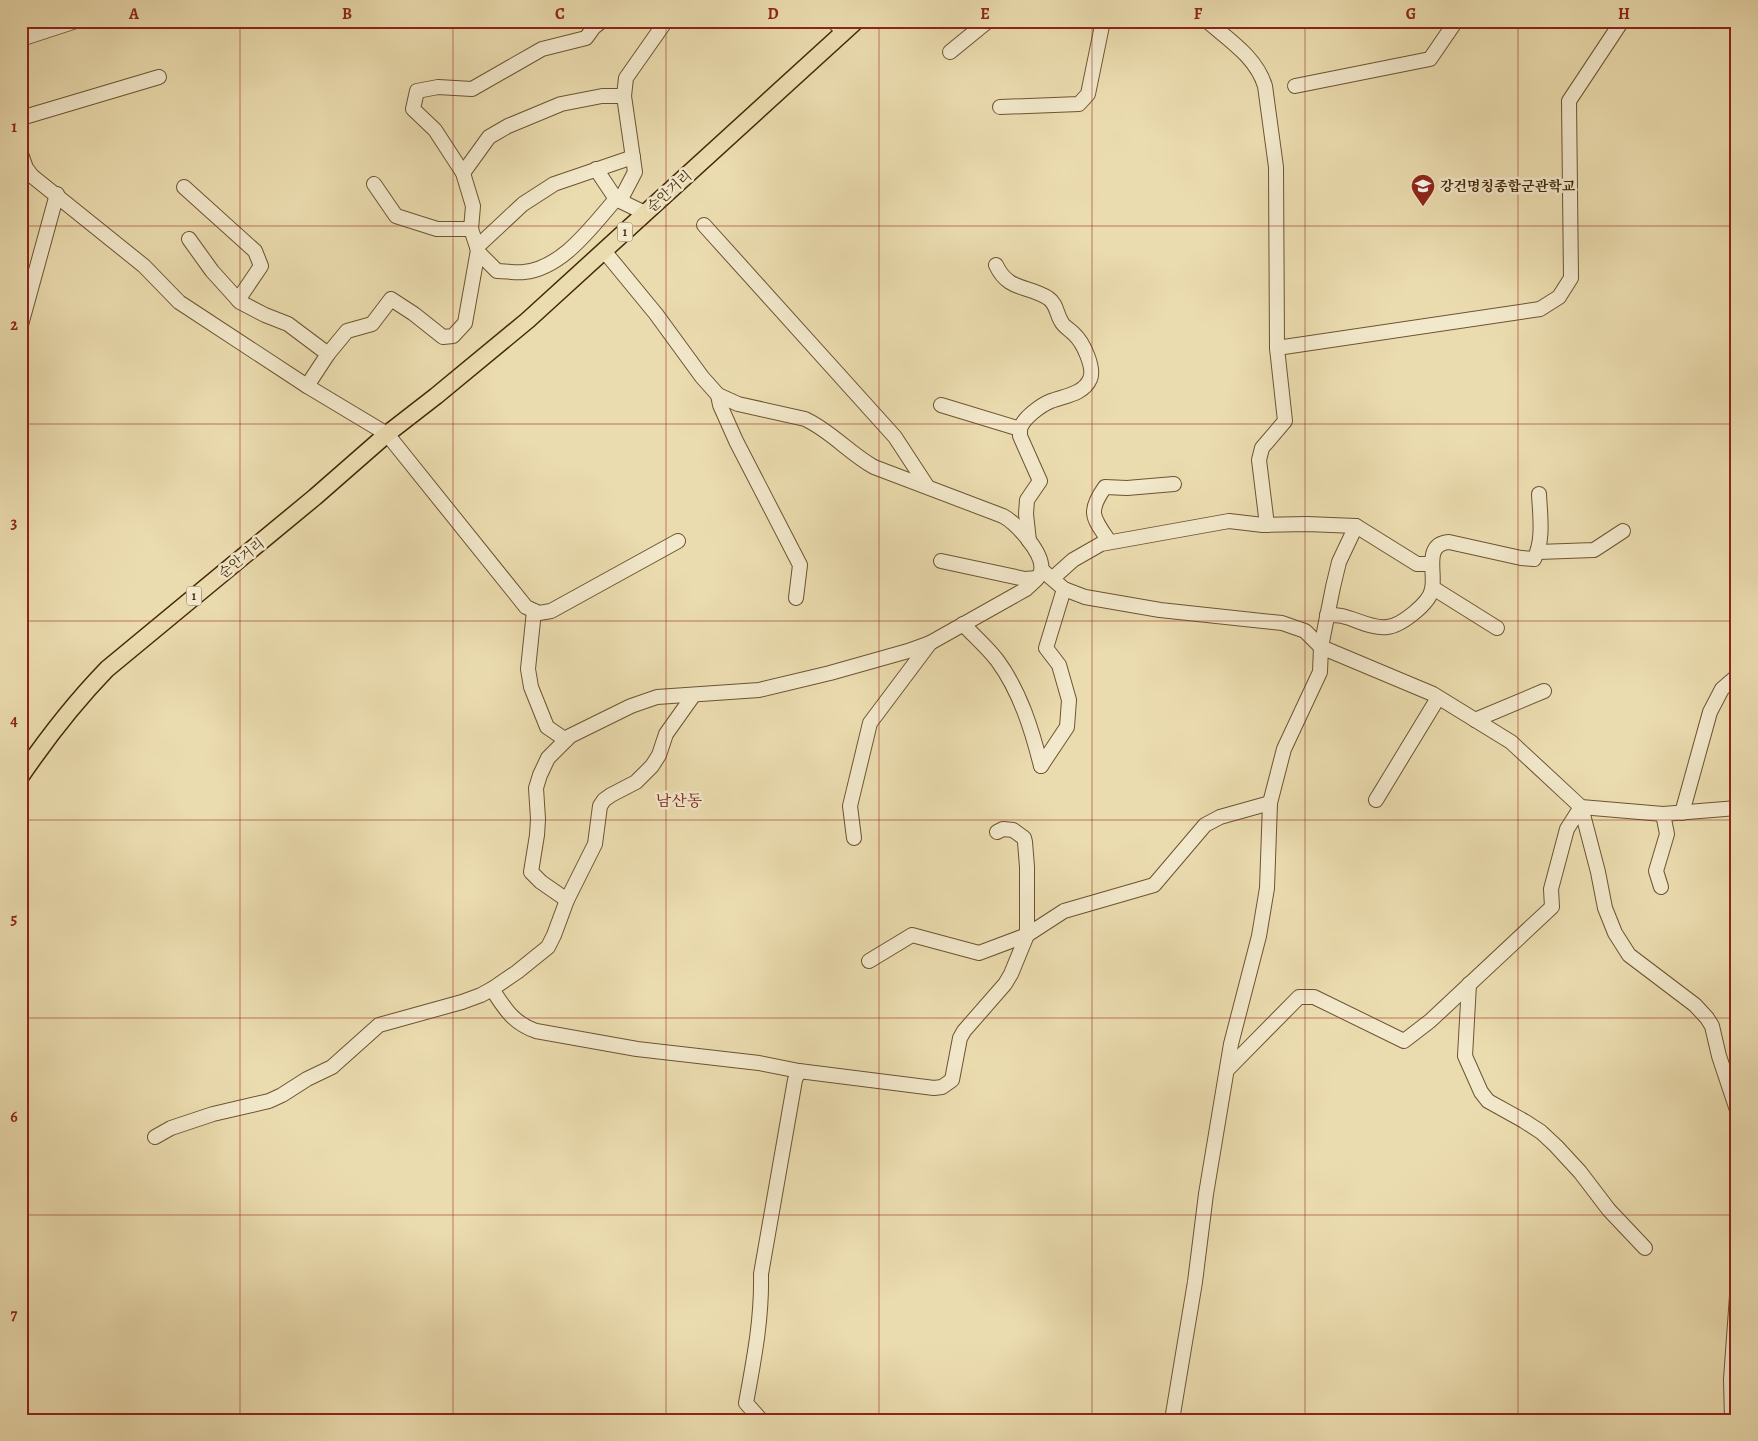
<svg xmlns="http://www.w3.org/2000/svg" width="1758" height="1441" font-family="Alegreya,'Noto Serif KR',serif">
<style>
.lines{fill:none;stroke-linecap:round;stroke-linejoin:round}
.minor-casing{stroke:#6c5432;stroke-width:16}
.major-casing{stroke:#422709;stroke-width:19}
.minor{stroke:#f2e8cb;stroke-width:14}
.major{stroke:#ebdcaf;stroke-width:16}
.grid{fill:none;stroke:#8f2418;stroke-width:1;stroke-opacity:0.55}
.labels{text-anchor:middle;stroke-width:5;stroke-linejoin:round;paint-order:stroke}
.shield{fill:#f2e8cb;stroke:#776143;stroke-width:1}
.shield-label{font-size:12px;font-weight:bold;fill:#422709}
.poi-label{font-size:14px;font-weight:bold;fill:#422709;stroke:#f2e8cb;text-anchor:start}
.street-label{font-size:14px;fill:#422709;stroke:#f2e8cb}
.quarter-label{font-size:16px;fill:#7a1f14;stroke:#f2e8cb}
.neatline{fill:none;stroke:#8f2418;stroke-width:2}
.grid-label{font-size:16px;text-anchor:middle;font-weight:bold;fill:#8f2418}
</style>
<rect width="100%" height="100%" fill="#ebdcaf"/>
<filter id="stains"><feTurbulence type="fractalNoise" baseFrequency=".004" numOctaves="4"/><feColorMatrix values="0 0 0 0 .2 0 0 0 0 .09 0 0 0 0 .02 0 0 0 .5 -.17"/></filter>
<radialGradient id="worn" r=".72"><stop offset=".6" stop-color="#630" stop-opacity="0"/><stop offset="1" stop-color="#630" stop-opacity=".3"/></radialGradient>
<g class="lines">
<defs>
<g id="minor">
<path d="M833,21L844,32"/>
<path d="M1207,21C1229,40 1256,57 1265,86L1276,167L1277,348"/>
<path d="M21,39L76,21"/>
<path d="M950,52L988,21"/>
<path d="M1295,86L1430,59L1456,21"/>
<path d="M1000,107L1079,104L1088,94L1103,21"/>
<path d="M21,118L159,77"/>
<path d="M21,154L26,168L32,176L144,266L179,302L307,386L387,434L526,607L539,613L551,611L678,541"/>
<path d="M596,169L616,199L645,213"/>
<path d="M463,173L489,137L508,126L561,104L602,96H624"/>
<path d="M374,184L396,216L437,229H471L473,206L463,173L435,130L413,109L417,91L438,87L472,89L542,49L586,38L594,27L602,21"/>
<path d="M184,187L255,251L261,266L238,300"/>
<path d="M704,225L895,437L927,486"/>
<path d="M471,229L479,253L497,271C506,271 516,273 524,272C563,268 592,226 616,199L623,195L635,172L624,96L626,78L666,21"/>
<path d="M189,239L212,271L240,302L265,315L288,324L328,354L307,386"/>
<path d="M477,247L523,204L554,184L633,157"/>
<path d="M996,265C1008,291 1027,285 1048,298C1057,304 1056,313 1061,321C1063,326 1070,330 1074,334C1083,342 1095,368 1090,379C1084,394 1064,396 1051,401C1041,405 1023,418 1020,429C1020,429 1020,436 1020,436L1040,481L1027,500L1026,514L1029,541"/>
<path d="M21,325L57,194"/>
<path d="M328,354L347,331L372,324L391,299L414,314L443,337L453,336L465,323L478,250"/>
<path d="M718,395L720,405L736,441L800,565L796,598"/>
<path d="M941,405L1020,429"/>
<path d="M1267,525L1259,460L1262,448L1285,421L1277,348L1540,309L1559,297L1571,278L1569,101L1622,21"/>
<path d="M1109,541C1093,518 1087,512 1105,487L1127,488L1174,484"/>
<path d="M1538,552L1594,550L1623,531"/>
<path d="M941,561L1025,579L1037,578"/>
<path d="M1042,570L1064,589L1085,597L1160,610L1282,623L1305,631L1321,647L1433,694L1511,742L1581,807L1663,814L1737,808"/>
<path d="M1053,578L1073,560L1101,544L1229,521L1263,525L1307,524L1356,526L1417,564H1432"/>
<path d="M1433,588L1497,628"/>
<path d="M534,611L528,669L531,687L547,727L566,740"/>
<path d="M1327,615C1332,615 1337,615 1342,616C1356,619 1372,629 1387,627C1401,626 1430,603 1432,589C1436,573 1423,544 1449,542L1521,558L1534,559C1544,541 1540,515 1539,494"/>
<path d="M963,624C974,636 987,647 997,660C1020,691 1032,730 1041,766"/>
<path d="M1475,720L1544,691"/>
<path d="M1041,766L1067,727L1069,700L1059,665L1046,648L1064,589"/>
<path d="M1376,800L1438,698"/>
<path d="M1581,807L1598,872L1605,908L1615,933L1629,955L1695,1005L1707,1018L1712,1026L1719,1056L1737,1110"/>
<path d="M1682,813L1710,712L1722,689L1737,676"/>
<path d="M854,838L850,806L870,723L930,643"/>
<path d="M1661,887L1656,871L1667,834L1663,814"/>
<path d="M567,900L541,882L531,872L537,835L538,819L536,788L540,775L548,758L570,736L631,706L657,697L759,690L830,673L908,651L930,643L1026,589C1031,584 1040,578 1041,571C1045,554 1016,523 1003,516L874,467C849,453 831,431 805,419L738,404L718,395L702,377L656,314L605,252"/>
<path d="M869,961L912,935L979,953L1027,935L1064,911L1154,885L1205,825L1220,817L1270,803"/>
<path d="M1469,984L1465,1056L1481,1092L1488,1101L1524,1121L1541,1132L1556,1146L1580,1172L1609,1210L1645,1248"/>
<path d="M492,989C505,1009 513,1023 536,1031L637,1049L759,1063L799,1071L934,1088L942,1087L952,1080L960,1038L964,1031L1005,984L1011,974L1027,935V867L1025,842L1024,838L1013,830L1003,829L997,832"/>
<path d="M1227,1070L1299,997H1314L1404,1041L1430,1021L1552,907L1551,889L1567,829L1581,807"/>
<path d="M155,1137L171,1128L213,1114L269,1101L282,1095L307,1079L332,1067L379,1025L462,1002L481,995L492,989L517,972L548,947L554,935L567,900L595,844L600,806L604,800L611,795L636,782L652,766L659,755L666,734L693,696"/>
<path d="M761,1420L746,1403C754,1359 762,1319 761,1274L795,1080L799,1071"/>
<path d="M1172,1420L1195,1282L1206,1194L1231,1044L1259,936L1267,888L1270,803L1284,749L1320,672L1321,647L1333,587L1339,562L1356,526"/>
<path d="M1732,1420L1731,1379L1737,1296"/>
</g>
<path id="major" d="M21,776C47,738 75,702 107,669L315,497L387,434L436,396L528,320L856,21"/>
</defs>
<use href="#minor" class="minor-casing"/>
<use href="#major" class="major-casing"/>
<use href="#minor" class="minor"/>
<use href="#major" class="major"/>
</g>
<path class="grid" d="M240,21V1420M453,21V1420M666,21V1420M879,21V1420M1092,21V1420M1305,21V1420M1518,21V1420M21,226H1737M21,424H1737M21,621H1737M21,820H1737M21,1018H1737M21,1215H1737"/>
<defs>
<symbol id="university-pin" viewBox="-11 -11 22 30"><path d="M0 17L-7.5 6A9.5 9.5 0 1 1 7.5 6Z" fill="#8f2418" stroke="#f2e8cb"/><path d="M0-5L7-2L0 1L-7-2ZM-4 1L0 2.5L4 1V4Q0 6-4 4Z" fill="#fff"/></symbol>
</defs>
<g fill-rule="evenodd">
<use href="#university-pin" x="1409" y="172" width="28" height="38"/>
</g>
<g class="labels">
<g class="shield">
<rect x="617.5" y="222.5" width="15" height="19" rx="4"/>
<rect x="186.5" y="586.5" width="15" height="19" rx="4"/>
</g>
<g class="shield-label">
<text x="625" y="236">1</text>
<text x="194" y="600">1</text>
</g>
<g class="poi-label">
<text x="1440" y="191">강건명칭종합군관학교</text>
</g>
<g class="street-label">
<text transform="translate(669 191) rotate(-42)" y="5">순안거리</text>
<text transform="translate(241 558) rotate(-39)" y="5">순안거리</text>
</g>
<g class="quarter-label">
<text x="679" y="806">남산동</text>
</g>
</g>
<rect width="1758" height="1441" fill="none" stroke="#ebdcaf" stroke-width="55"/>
<rect x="28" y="28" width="1702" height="1386" class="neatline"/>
<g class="grid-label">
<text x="134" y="19">A</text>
<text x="347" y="19">B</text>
<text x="560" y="19">C</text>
<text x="773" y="19">D</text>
<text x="985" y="19">E</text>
<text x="1198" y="19">F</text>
<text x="1411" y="19">G</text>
<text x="1624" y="19">H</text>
<text x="14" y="132">1</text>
<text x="14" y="330">2</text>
<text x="14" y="528">3</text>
<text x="14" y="726">4</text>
<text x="14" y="924">5</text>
<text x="14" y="1122">6</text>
<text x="14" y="1320">7</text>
</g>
<rect width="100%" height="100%" filter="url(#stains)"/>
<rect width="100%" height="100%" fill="url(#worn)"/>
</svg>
